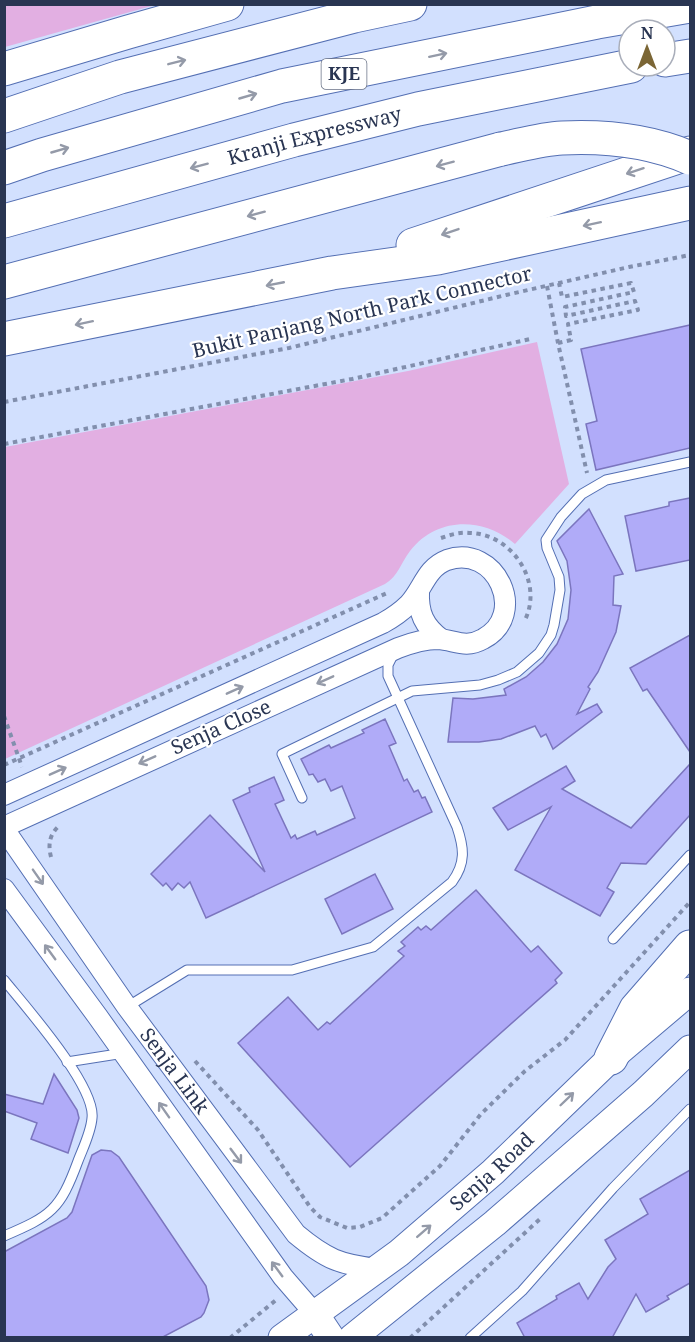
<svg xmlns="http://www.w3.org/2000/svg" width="695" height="1342" font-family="'Noto Serif',serif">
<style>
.green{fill:#e2afe2}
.building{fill:#b0abf8;stroke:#7b75be;stroke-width:1.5}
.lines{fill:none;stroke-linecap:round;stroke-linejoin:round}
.lane-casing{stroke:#546fb3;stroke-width:11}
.street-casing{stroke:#546fb3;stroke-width:22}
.secondary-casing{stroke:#546fb3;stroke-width:29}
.highway-casing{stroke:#546fb3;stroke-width:35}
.path{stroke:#828fad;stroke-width:4;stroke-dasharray:4.5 4.5;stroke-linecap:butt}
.lane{stroke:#fff;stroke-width:9}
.street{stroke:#fff;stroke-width:20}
.secondary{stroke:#fff;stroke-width:27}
.highway{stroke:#fff;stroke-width:33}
.highway-bridge-casing{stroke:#546fb3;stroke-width:35;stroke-linecap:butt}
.highway-bridge{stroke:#fff;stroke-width:33}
.oneway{stroke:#949aa8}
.labels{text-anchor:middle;stroke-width:4.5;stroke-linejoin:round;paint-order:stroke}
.shield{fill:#fff;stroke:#697286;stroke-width:1.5}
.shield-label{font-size:18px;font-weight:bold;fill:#293552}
.street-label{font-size:20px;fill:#293552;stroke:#fff}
</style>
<rect width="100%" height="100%" fill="#d2e0fe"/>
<g class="green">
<path d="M5,4H155V5L5,47Z"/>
<path d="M537,342L569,484L515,544C484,517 437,516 410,551C401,563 398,576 385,584L5,759V447L408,371Z"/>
</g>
<g class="building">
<path d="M690,325V448L596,470L586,424L597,421L581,349Z"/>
<path d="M690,498V560L636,571L625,516L669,506V502Z"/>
<path d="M589,509L623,574L614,576L613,605L621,606L616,632L598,672L588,687L590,689L577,714L597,704L602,712L553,749L546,734L541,737L535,726L501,739L479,742H448L453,698L473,699L506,695L504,689L526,677L543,662L557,644L568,619L571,590L567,561L557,541Z"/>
<path d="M690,635V752L647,689L643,691L630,668Z"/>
<path d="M385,719L396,743L389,746L404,781L407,779L414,792L418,790L422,798L425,797L432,812L206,918L190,882L184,888L178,883L172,890L166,883L163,886L151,874L210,815L265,872L233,800L250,792L249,788L274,777L284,800L275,804L291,838L295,835L297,839L315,831L317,835L355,818L342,786L331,791L325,779L318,782L313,774L309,775L301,759L329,745L331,748L364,733L362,730Z"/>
<path d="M690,764V815L646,864L621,863L607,888L614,892L600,916L515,870L551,807L508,830L493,808L566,766L575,781L562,789L631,828Z"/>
<path d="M375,874L393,909L342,934L325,899Z"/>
<path d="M476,890L531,952L538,946L562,973L555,980L557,983L350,1167L238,1043L288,997L318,1030L327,1022L330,1024L404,956L398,951L405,946L401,942L418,927L421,930L426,926L431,930Z"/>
<path d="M54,1074L77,1110L79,1118L68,1153L31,1139L37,1123L4,1111V1094L43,1104Z"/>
<path d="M101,1150L111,1151L119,1157L206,1286L209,1300L204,1313L201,1317L161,1338H4V1252L67,1218L72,1212L92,1155Z"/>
<path d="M690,1170V1283L667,1296L669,1299L646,1312L636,1294L612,1338H525L517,1323L557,1299L556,1296L579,1283L588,1299L608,1267L616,1259L605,1240L648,1214L640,1199Z"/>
</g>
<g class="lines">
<defs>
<g id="lane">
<path d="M302,798L282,754L412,691L480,685L498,680L517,672L539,653L551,635L554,625L560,590L559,577L547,548L546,540L561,517L582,494L606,480L690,462"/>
<path d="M613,939L690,855"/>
<path d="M4,980C25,1006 96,1086 92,1118C91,1132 83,1148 78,1161C60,1210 51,1216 4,1236"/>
<path d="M127,1007L187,970H292L373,947L452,882C466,863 464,848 457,827L388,676V665L394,653"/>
<path d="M67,1062L124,1053"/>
<path d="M470,1338L522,1291L613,1188L690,1109"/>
</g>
<g id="street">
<path d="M419,591C418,613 424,626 441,639"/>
<path d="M4,795L383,623C392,618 401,612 409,604C423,589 426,568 447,560C496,543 529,615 483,639C465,649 455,640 438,639C424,639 411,643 398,648L4,827"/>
<path id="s1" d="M4,829L127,1007L296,1234C326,1259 340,1265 379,1269"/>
<path d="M4,889L98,1017L283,1277L315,1314"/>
</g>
<g id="secondary">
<path d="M315,1314L331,1338"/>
<path id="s2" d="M282,1338L399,1253L493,1172L611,1058L690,991"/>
<path d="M352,1338L495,1223L643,1094L690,1049"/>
</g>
<g id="highway">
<path d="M665,60L690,56"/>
<path d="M4,69L128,32L227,4"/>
<path d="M4,116L120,77L354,16L410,4"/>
<path d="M4,168L42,155L282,86L597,22L690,6"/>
<path id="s3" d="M4,221L294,140L418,109L631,66"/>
<path d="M413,245L690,153"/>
<path d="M4,282L501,149"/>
<path d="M4,339L332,273L438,258L690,203"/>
<path d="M611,1058L636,1009L690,947"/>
</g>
</defs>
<use href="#lane" class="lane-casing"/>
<use href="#street" class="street-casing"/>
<use href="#secondary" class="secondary-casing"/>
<use href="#highway" class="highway-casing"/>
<g class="path">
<path d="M547,286L558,343L587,473"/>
<path d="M558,343L571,340L568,324L638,310L635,301L566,316L565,307L634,292L631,283L562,297L559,283"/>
<path d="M4,402L289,348L506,295L629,267L690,255"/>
<path d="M4,444L352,379L530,339"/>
<path d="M441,538C450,535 459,532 469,533C511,533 544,581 525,620"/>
<path d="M4,716L22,767"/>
<path d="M4,765L387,593"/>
<path d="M51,857C48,845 49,835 59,826"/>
<path d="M195,1061L258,1130L310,1207L320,1217L347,1228L360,1227L382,1218L440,1166L481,1114L525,1071L565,1040L690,902"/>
<path d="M230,1338L276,1300"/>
<path d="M410,1338L540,1219"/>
</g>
<use href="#lane" class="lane"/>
<use href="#street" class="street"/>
<use href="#secondary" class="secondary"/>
<use href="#highway" class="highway"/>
<defs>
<path id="highway-bridge" d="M501,149C521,145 542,139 562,138C604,136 651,141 690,158"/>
</defs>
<use href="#highway-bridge" class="highway-bridge-casing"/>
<use href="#highway-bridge" class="highway-bridge"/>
</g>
<defs><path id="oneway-shaft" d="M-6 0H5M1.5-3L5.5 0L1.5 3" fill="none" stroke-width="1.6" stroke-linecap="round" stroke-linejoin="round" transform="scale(1.5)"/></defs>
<g class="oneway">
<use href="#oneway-shaft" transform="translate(438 55) rotate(-12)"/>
<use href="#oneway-shaft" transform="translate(177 62) rotate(-14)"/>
<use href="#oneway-shaft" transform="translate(248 96) rotate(-16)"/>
<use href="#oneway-shaft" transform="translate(60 150) rotate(-16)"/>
<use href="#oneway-shaft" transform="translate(445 164) rotate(165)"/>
<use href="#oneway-shaft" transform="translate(199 166) rotate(165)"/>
<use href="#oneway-shaft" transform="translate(635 171) rotate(162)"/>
<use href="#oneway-shaft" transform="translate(256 214) rotate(165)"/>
<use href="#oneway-shaft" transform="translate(592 224) rotate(168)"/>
<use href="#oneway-shaft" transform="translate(450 232) rotate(161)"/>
<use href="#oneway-shaft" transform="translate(275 284) rotate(169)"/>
<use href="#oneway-shaft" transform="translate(84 323) rotate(168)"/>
<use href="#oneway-shaft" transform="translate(325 680) rotate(156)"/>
<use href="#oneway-shaft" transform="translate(235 690) rotate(-24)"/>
<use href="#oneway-shaft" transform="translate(147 760) rotate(156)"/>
<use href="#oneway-shaft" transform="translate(58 771) rotate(-24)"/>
<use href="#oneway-shaft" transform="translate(38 877) rotate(55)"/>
<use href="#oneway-shaft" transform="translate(50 952) rotate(-126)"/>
<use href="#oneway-shaft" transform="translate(567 1099) rotate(-44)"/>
<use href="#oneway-shaft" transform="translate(164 1110) rotate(-125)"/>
<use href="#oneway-shaft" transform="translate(236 1156) rotate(53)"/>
<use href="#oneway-shaft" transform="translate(424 1231) rotate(-41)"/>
<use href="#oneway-shaft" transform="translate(277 1269) rotate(-126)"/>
</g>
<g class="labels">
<rect class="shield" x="321.5" y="59" width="45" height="30" rx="4.5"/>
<g class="shield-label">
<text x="344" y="80">KJE</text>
</g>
<g class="street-label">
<text dy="7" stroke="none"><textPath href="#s3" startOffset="322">Kranji Expressway</textPath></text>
<text transform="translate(362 312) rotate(-13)" y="7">Bukit Panjang North Park Connector</text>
<text transform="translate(221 727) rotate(-24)" y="7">Senja Close</text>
<text dy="7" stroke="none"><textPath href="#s1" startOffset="296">Senja Link</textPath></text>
<text dy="7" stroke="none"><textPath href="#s2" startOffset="268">Senja Road</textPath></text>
</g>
</g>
<rect width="695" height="1342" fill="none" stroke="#293552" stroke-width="12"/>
<g transform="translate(647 48)"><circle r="28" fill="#ffffff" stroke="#a9aeba" stroke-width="1.5"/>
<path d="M0-4.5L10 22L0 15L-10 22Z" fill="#7b6635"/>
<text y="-9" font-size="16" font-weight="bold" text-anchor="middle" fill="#293552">N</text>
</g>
</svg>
